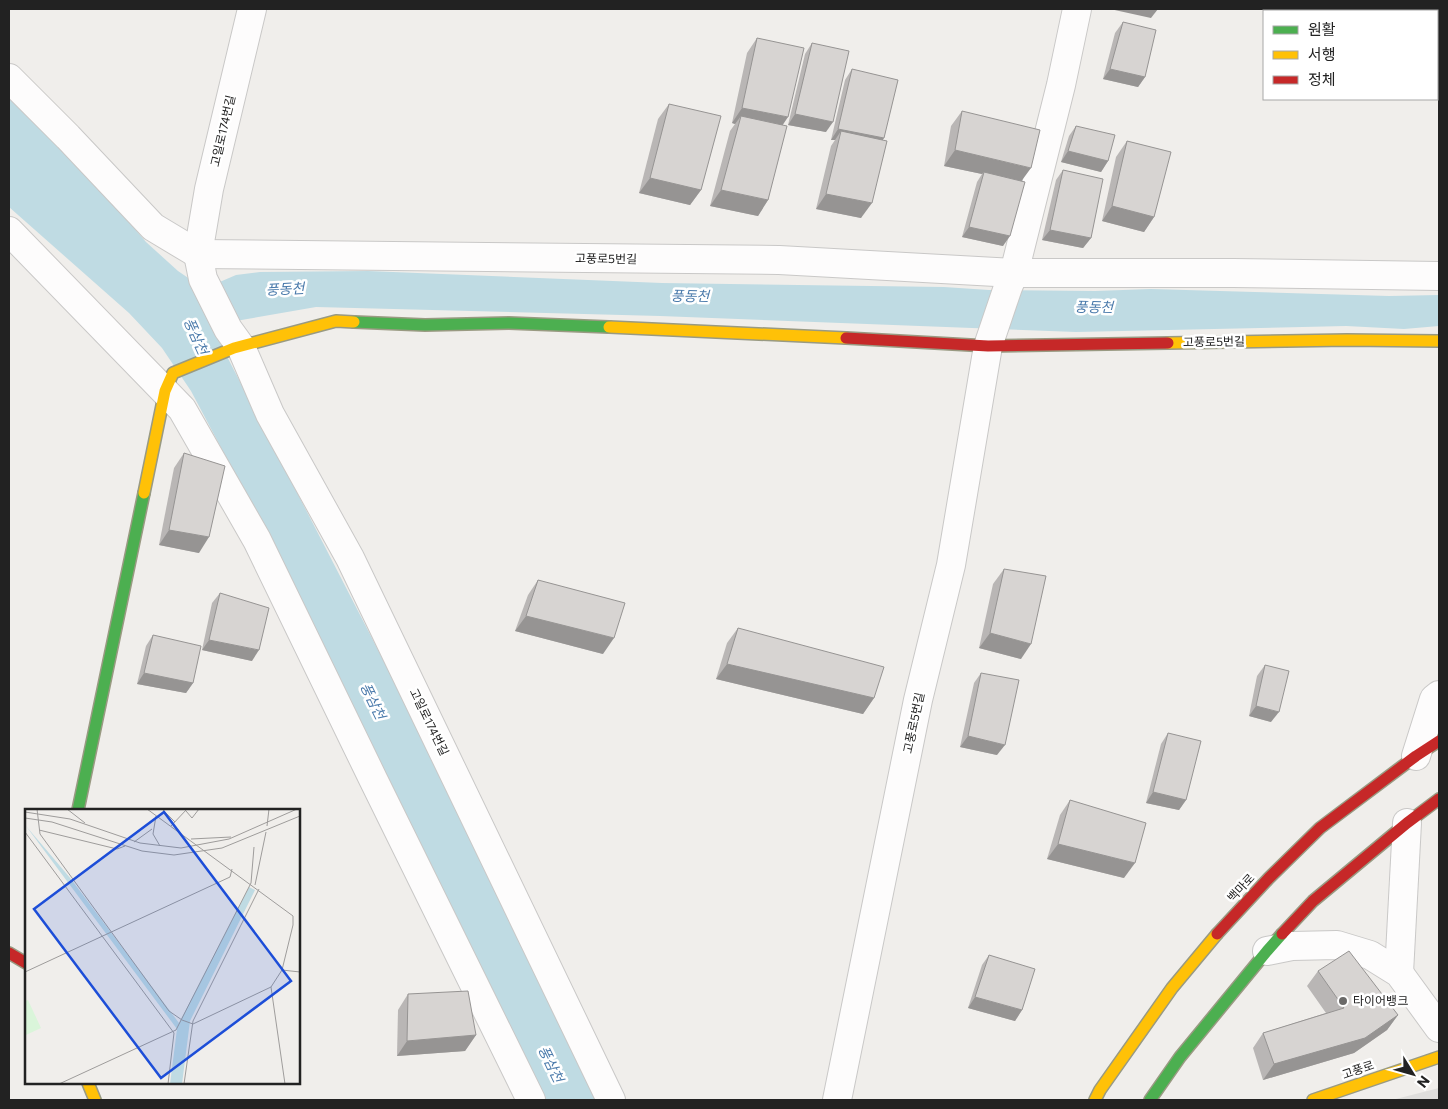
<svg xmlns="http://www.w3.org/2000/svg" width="1448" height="1109" font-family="Commissioner,'Noto Sans KR',sans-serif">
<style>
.residential{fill:#dfdedc}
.water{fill:#bfdbe3}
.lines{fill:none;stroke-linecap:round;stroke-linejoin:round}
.street-casing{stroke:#c9c8c7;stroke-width:30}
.fast-casing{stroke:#999a82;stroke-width:14}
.slow-casing{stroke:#999a82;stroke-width:14}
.jam-casing{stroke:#999a82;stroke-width:14}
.street{stroke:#fdfcfc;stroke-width:28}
.fast{stroke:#4caf50;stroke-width:11}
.slow{stroke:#ffc107;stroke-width:11}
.jam{stroke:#c62828;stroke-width:11}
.wall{fill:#b9b6b5}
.shaded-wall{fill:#969493}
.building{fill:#d7d4d2;stroke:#969493}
.poi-dot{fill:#6a6968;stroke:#fff;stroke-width:2}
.labels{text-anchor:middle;stroke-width:5;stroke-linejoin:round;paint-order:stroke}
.street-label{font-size:12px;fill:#222;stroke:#fff}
.poi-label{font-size:12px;fill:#222;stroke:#fff;text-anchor:start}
.water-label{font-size:14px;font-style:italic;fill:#4a7aab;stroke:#fff}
.inset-road{fill:none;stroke:#9e9c9b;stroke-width:1}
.view{fill:#1d4ed8;fill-opacity:0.15;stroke:#1d4ed8;stroke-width:2.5}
.inset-edge{fill:none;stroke:#222;stroke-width:2.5}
</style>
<rect width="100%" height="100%" fill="#f0eeeb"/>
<path class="residential" d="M1439,1088V1100H1392Z"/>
<path class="water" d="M9,93L52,132L146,242L178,271L200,286L215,284L236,275L260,272L368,271L662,283L944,287L989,290L1095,291L1151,289L1389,296L1439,295V326L1404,329L1346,326L1076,332L660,316L316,307L230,322L222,328L218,339L462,813L602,1100H541L447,906L227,459L191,391L162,348L129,313L9,207Z"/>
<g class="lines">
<defs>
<g id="street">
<path d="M252,9L209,189L198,254L203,279L228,329L241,347L270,414L350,558L611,1100"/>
<path d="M9,78L68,137L153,227L198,254"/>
<path d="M9,231L182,409L257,540L373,779L531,1100"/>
<path d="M198,254L779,260L1014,273H1233L1439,276"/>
<path d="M1416,756L1434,699L1439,695"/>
<path d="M1267,951L1292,946L1337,945L1370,955L1399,973L1439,1028"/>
<path d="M1399,973L1407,823"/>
<path d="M837,1100L918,700L951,565L988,346L1008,287L1014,273L1061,85L1077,9"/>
</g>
<g id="fast">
<path d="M354,322L425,325L509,323L609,327"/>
<path d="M78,810L144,493"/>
<path d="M1150,1100L1180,1057L1267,951L1282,934"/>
</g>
<g id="slow">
<path d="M609,327L846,338"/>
<path d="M1168,343L1347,340L1439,341"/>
<path d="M144,493L165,391L173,373L234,348L336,321L354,322"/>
<path d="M88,1083L95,1100"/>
<path d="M1095,1100L1100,1090L1172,988L1217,934"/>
<path d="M1313,1100L1439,1057"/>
</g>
<g id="jam">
<path d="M846,338L988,346L1168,343"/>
<path d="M1217,934L1269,878L1320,828L1416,756L1439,741"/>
<path d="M1282,934L1313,901L1407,823L1439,799"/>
<path d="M9,953L26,963"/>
</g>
</defs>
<use href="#street" class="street-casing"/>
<use href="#fast" class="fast-casing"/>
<use href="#slow" class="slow-casing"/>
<use href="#jam" class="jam-casing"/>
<use href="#street" class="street"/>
<use href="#fast" class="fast"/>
<use href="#slow" class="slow"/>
<use href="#jam" class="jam"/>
</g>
<g class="wall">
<path d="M1123,22L1145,77L1138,87L1103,79L1115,33Z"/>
<path d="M757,38L782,125L768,200L758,216L710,206L730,131L735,124L732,123L747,53Z"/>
<path d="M812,43L826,132L788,125L805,54Z"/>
<path d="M852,69L883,140L861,218L816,209L831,146L835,140H831L845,80Z"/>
<path d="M669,104L701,190L690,205L639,193L658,119Z"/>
<path d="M962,111L1022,181L1003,246L962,237L977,182L982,174L944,166L951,126Z"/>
<path d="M1076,126L1108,161L1101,172L1061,162L1069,136Z"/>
<path d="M1127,141L1154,217L1144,232L1102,221L1116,157Z"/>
<path d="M1063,170L1091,238L1083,248L1042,240L1056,180Z"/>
<path d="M184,453L199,553L159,545L174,468Z"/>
<path d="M1004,569L1021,659L979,648L993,584Z"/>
<path d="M538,580L603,654L515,631L528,595Z"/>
<path d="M220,593L252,661L202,650L212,603Z"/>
<path d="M738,628L874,698L863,714L716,679L727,643Z"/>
<path d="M153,635L193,683L186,693L137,684L146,646Z"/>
<path d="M1265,665L1271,722L1249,716L1257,676Z"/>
<path d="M981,673L997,755L960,747L974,683Z"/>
<path d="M1168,733L1186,800L1179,810L1146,803L1161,744Z"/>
<path d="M1070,800L1124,878L1047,859L1060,815Z"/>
<path d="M989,955L1022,1010L1015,1021L968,1008L982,965Z"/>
<path d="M1318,971L1398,1015L1387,1030L1354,1053L1263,1080L1253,1048L1263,1033L1326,1013L1307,986Z"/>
<path d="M408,994L476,1035L465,1051L397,1056L398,1010Z"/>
</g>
<g class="shaded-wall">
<path d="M1110,9H1158L1151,18Z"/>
<path d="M1110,69L1145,77L1138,87L1103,79Z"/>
<path d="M742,108L788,117L778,132L741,116L735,124L732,123Z"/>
<path d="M795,114L833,122L826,132L788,125Z"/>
<path d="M838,129L884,138L877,149L841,131L835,140H831Z"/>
<path d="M955,150L1031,168L1020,183L984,172L982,174L944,166Z"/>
<path d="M1068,151L1108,161L1101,172L1061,162Z"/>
<path d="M650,178L701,190L690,205L639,193Z"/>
<path d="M721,190L768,200L758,216L710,206Z"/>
<path d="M826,194L872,203L861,218L816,209Z"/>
<path d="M1112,206L1154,217L1144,232L1102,221Z"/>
<path d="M969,227L1010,236L1003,246L962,237Z"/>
<path d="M1050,230L1091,238L1083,248L1042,240Z"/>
<path d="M169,530L209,537L199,553L159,545Z"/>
<path d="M526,616L614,638L603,654L515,631Z"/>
<path d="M990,633L1031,644L1021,659L979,648Z"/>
<path d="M209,640L259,650L252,661L202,650Z"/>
<path d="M727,664L874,698L863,714L716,679Z"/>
<path d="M144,673L193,683L186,693L137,684Z"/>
<path d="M1256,706L1279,712L1271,722L1249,716Z"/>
<path d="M968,736L1005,745L997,755L960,747Z"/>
<path d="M1153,792L1186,800L1179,810L1146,803Z"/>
<path d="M1058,844L1135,863L1124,878L1047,859Z"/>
<path d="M975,997L1022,1010L1015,1021L968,1008Z"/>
<path d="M1398,1015L1387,1030L1354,1053L1263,1080L1274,1064Z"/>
<path d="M476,1035L465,1051L397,1056L407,1041Z"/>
</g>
<g class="building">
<path d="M1123,22L1156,30L1145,77L1110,69Z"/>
<path d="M757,38L804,48L788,117L742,108Z"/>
<path d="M812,43L849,51L833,122L795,114Z"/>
<path d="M852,69L898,80L884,138L838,129Z"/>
<path d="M669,104L721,116L701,190L650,178Z"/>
<path d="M962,111L1040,130L1031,168L955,150Z"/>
<path d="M741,116L787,126L768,200L721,190Z"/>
<path d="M1076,126L1115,135L1108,161L1068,151Z"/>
<path d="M841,131L887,141L872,203L826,194Z"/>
<path d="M1127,141L1171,152L1154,217L1112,206Z"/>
<path d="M1063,170L1103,179L1091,238L1050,230Z"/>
<path d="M984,172L1025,182L1010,236L969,227Z"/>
<path d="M184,453L225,466L209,537L169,530Z"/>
<path d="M1004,569L1046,576L1031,644L990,633Z"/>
<path d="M538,580L625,603L614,638L526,616Z"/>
<path d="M220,593L269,608L259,650L209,640Z"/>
<path d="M738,628L884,667L874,698L727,664Z"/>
<path d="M153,635L201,646L193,683L144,673Z"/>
<path d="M1265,665L1289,671L1279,712L1256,706Z"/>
<path d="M981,673L1019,680L1005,745L968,736Z"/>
<path d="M1168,733L1201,741L1186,800L1153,792Z"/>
<path d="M1070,800L1146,823L1135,863L1058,844Z"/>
<path d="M1349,951L1398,1015L1365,1038L1274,1064L1263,1033L1344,1008L1318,971Z"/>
<path d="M989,955L1035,969L1022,1010L975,997Z"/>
<path d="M468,991L476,1035L407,1041L408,994Z"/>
</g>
<circle class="poi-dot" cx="1343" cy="1001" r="5"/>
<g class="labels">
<g class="street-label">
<text transform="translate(223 131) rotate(-77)" y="4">고일로174번길</text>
<text transform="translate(606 259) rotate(1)" y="4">고풍로5번길</text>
<text transform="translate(1214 342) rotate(-1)" y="4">고풍로5번길</text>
<text transform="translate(429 722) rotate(64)" y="4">고일로174번길</text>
<text transform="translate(914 723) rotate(-78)" y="4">고풍로5번길</text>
<text transform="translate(1241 888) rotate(-47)" y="4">백마로</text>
<text transform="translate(1358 1070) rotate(-19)" y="4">고풍로</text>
</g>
<g class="poi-label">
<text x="1353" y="1005">타이어뱅크</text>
</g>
<g class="water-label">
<text transform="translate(285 289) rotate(-3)" y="5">풍동천</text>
<text transform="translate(690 296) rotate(1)" y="5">풍동천</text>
<text transform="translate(1094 307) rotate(1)" y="5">풍동천</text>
<text transform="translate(196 336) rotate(66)" y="5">풍삼천</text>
<text transform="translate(373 701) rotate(64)" y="5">풍삼천</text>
<text transform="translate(551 1064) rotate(64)" y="5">풍삼천</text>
</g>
</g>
<g transform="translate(25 809)">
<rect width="275" height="275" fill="#f0eeeb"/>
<path d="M3,191L16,219L1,226L0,192Z" fill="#daf5da"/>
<path d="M1,17L46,70L154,214L224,78L230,81L165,212L157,275H145L152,220Z" fill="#bfdbe3"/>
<path class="inset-road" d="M12,0L15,25L144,202L157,211L168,215L246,178M42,0L60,14M122,0L268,107V116L257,161L246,178L260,275M137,0L150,13M161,2L167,9L174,0M0,3L45,10L115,34L156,39L204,30L272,0M131,7L128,25L135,37M0,9L27,13L117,42L149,46L197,39L275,7M146,17L162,0M242,17L244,0M14,21L92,40L100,37M0,23L149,224M166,30L206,28M109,33L127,20M230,76L241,23M257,161L275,163M0,163L205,68L207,60M34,275L151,221L226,74L229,38M143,275L149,224M159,275L168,212L234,80"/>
<path class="view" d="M139,3L266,172L136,269L9,100Z"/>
<rect width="275" height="275" class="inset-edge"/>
</g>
<rect width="1448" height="1109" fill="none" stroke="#222222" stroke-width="20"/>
<rect x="1263" y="10" width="175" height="90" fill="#ffffff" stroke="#a7a7a7"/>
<rect x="1273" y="26" width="25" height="8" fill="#4caf50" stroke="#a7a7a7"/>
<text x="1308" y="35" font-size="15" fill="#222222">원활</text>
<rect x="1273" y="51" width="25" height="8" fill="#ffc107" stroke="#a7a7a7"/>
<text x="1308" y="60" font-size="15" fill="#222222">서행</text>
<rect x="1273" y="76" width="25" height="8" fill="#c62828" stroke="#a7a7a7"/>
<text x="1308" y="85" font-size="15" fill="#222222">정체</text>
<g transform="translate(1413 1074) rotate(127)" stroke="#ffffff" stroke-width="4" paint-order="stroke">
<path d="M0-4L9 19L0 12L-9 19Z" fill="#222222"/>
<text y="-8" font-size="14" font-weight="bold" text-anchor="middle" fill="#222222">N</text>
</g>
</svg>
